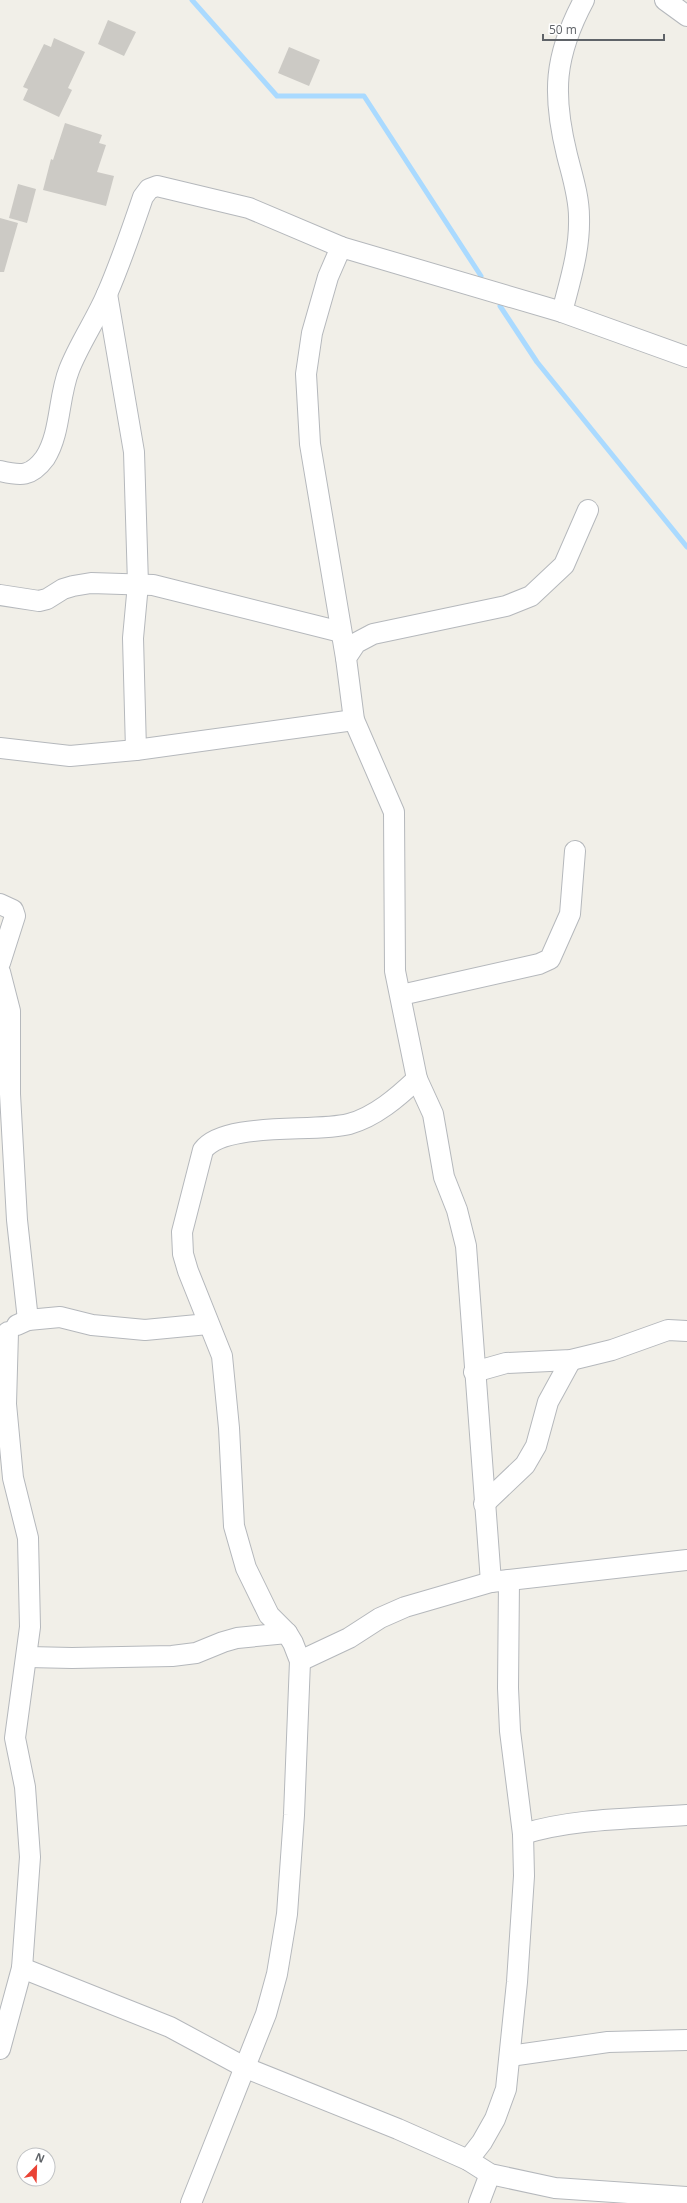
<svg xmlns="http://www.w3.org/2000/svg" width="687" height="2203" font-family="'Open Sans',sans-serif">
<style>
.lines{fill:none;stroke-linecap:round;stroke-linejoin:round}
.stream{stroke:#aadaff;stroke-width:5}
.building{fill:#cccac5}
.minor-casing{stroke:#b5b8bc;stroke-width:22}
.minor{stroke:#fff;stroke-width:20}
</style>
<rect width="100%" height="100%" fill="#f1efe8"/>
<g class="lines">
<g class="stream">
<path d="M192,0L277,96H364L481,276"/>
<path d="M500,306L537,362L687,547"/>
</g>
</g>
<g class="building">
<path d="M108,20L136,32L124,56L98,44Z"/>
<path d="M54,38L85,52L68,88L72,90L59,117L23,100L28,89L23,87L44,44L51,47Z"/>
<path d="M289,47L320,60L309,86L278,73Z"/>
<path d="M65,123L102,135L99,143L106,145L97,172L114,176L106,206L43,190L51,159L53,160Z"/>
<path d="M18,184L36,189L27,223L9,218Z"/>
<path d="M0,218L18,223L4,272H0Z"/>
</g>
<g class="lines">
<defs>
<g id="minor">
<path d="M665,0L687,16"/>
<path d="M107,294L134,452L138,584L133,638L136,750"/>
<path d="M562,312C570,281 580,250 579,217C579,196 572,175 567,155C552,94 554,56 584,0"/>
<path d="M0,471C21,476 31,477 45,458C61,433 58,398 69,370C79,344 96,320 107,294C121,262 132,229 143,197L149,189L157,186L249,208L341,247"/>
<path d="M0,595L39,601L47,599L63,589L73,586L91,583L153,585L341,632"/>
<path d="M346,658L310,444L306,374L312,333L328,277L341,247L562,312L687,357"/>
<path d="M0,748L70,756L136,750L354,720"/>
<path d="M0,904L13,910L15,916L0,963"/>
<path d="M0,972L10,1011V1094L17,1220L28,1320"/>
<path d="M401,995L539,964L550,959L570,914L575,851"/>
<path d="M417,1079L433,1114L444,1177L457,1210L466,1246L491,1582"/>
<path d="M17,1325L28,1320L60,1317L92,1325L145,1330L208,1324"/>
<path d="M474,1372L506,1363L571,1360L612,1350L668,1330L687,1331"/>
<path d="M484,1504L525,1465L536,1446L548,1402L571,1360"/>
<path d="M28,1657L72,1658L172,1656L196,1653L223,1642L237,1638L287,1633"/>
<path d="M300,1661L349,1638L380,1618L405,1607L491,1582L687,1560"/>
<path d="M523,1834C575,1818 632,1819 687,1815"/>
<path d="M22,1968L170,2027L246,2068L398,2129L468,2160L490,2174L555,2188L687,2197"/>
<path d="M0,2049L22,1968L30,1857L25,1787L15,1738L30,1627L28,1538L13,1478L6,1404L8,1332"/>
<path d="M510,2056L608,2042L687,2040"/>
<path d="M468,2160L482,2142L495,2119L506,2089L517,1982L524,1876L523,1834L510,1731L508,1688L509,1580"/>
<path d="M191,2203L266,2014L277,1974L287,1914L294,1815L300,1661L293,1643L287,1633L269,1615L246,1568L234,1526L229,1428L222,1356L188,1271L183,1254L182,1232L203,1150C224,1121 315,1133 349,1124C375,1117 398,1097 417,1079L395,971L394,812L354,720L346,658L356,643L373,634L506,606L531,596L564,565L588,510"/>
<path d="M479,2203L490,2174"/>
</g>
</defs>
<use href="#minor" class="minor-casing"/>
<use href="#minor" class="minor"/>
</g>
<g transform="translate(36 2167) rotate(23)"><circle r="19" fill="#ffffff" stroke="#bfc1c3"/>
<path d="M0-3L7 15L0 10L-7 15Z" fill="#ea4335"/>
<text y="-6" font-size="11" font-weight="bold" text-anchor="middle" fill="#5f6368">N</text>
</g>
<path d="M543 34v6h121v-6" fill="none" stroke="#5f6368" stroke-width="2"/>
<text x="549" y="34" font-size="12" fill="#5f6368" stroke="#ffffff" stroke-width="3" paint-order="stroke">50 m</text>
</svg>
